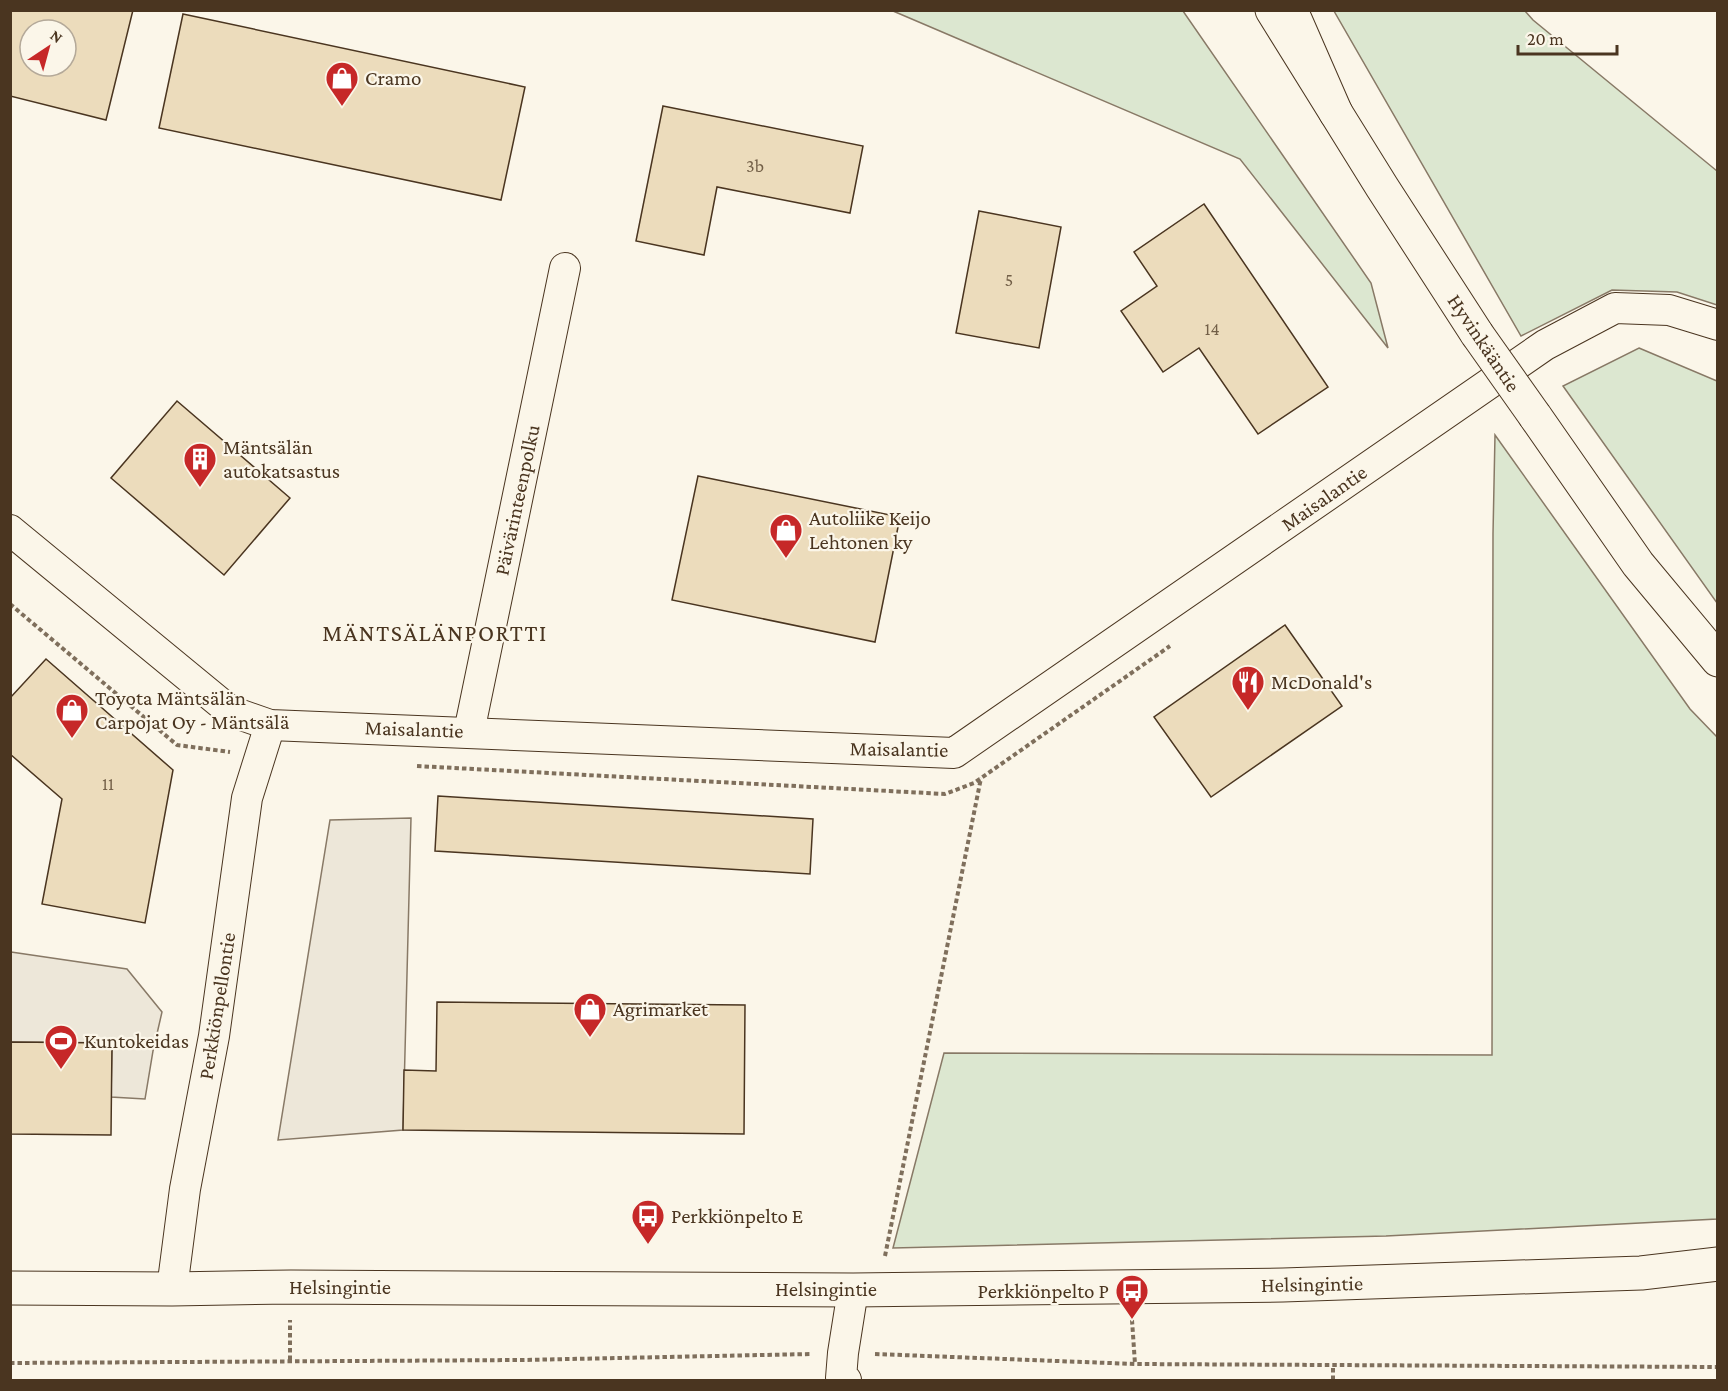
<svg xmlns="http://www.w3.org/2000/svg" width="1728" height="1391" font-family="'Crimson Pro',serif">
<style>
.green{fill:#dce7d0;stroke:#887966;stroke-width:1.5}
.parking{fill:#ede7d9;stroke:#887966;stroke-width:1.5}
.building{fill:#ecdcbc;stroke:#4a3520;stroke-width:1.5;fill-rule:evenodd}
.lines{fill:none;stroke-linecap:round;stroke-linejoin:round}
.minor-casing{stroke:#4a3520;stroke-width:32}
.secondary-casing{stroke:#4a3520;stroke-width:35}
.trunk-casing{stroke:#4a3520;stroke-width:35}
.motorway-casing{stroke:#4a3520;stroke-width:35}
.path{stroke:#7f6f5c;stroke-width:4;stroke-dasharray:4.5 3;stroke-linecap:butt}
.minor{stroke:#fbf6e9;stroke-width:30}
.secondary{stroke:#fbf6e9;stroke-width:33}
.trunk{stroke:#fbf6e9;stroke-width:33}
.motorway{stroke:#fbf6e9;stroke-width:33}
.trunk-bridge-casing{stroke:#4a3520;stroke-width:35;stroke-linecap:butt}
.trunk-bridge{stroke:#fbf6e9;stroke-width:33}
.labels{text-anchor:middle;stroke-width:4.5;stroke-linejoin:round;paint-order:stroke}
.number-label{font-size:18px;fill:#725f47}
.poi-label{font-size:21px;fill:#4a3520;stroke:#fbf6e9;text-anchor:start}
.street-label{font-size:21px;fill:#4a3520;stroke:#fbf6e9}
.quarter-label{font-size:24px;letter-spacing:1.5px;fill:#4a3520;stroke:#fbf6e9}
</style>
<rect width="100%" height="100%" fill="#fbf6e9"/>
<g class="green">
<path d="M893,11H1183L1371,283L1388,348L1240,159Z"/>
<path d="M1334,11H1525L1533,20L1717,171V305L1677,292L1612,290L1521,336Z"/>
<path d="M1639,348L1717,381V603L1563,386Z"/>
<path d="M1495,435L1690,709L1717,737V1219L1386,1236L893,1248L944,1053L1492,1055L1493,534Z"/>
</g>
<g class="parking">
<path d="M411,818L403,1130L278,1140L330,820Z"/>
<path d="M11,952L127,969L162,1012L153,1051L145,1099L111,1097L112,1043L11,1042Z"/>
</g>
<g class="building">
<path d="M10,10H133L106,120L10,96ZM30,30H66V66H30Z"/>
<path d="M183,14L525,87L501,200L159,128Z"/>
<path d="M663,106L863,146L850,213L717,187L704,255L636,241Z"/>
<path d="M1204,204L1328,387L1258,434L1199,348L1163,372L1121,311L1157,286L1134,252Z"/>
<path d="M979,211L1061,227L1039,348L956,333Z"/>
<path d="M177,401L290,498L224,575L111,478Z"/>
<path d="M698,476L900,517L875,642L672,600Z"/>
<path d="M1285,625L1342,706L1211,797L1154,717Z"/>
<path d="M46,659L173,770L145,923L42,904L62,799L10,754V698Z"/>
<path d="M438,796L813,819L810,874L435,851Z"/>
<path d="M437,1002L745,1005L744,1134L403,1130L404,1070L436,1071Z"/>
<path d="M10,1042L112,1043L111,1135L10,1134Z"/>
</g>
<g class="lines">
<defs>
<g id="minor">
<path d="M10,530L230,711L270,725L954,753L1545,345L1615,308L1669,310L1718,325"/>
<path d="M469,732L565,268"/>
<path d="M172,1289L185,1189L214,1036L247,798L270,725"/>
<path d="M846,1380L841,1378L843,1353L853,1290"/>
</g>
<path id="secondary" d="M10,1288L172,1289L291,1287L853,1290L1283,1285L1641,1273L1718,1264"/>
<g id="trunk">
<path d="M1272,10L1382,187L1477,334"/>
<path d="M1535,416L1638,564L1718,660"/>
</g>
<path id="motorway" d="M1291,10L1336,113"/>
</defs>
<use href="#minor" class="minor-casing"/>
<use href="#secondary" class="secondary-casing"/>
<use href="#trunk" class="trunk-casing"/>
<use href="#motorway" class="motorway-casing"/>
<g class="path">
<path d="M10,604L177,745L230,752"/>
<path d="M417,766L945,794L974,783L1170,646"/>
<path d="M885,1256L981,778"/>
<path d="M1132,1320L1135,1364"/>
<path d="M875,1354L1135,1364L1718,1367"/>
<path d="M290,1360V1320"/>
<path d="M10,1363L522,1360L811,1354"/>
<path d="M1333,1380V1365"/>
</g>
<use href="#minor" class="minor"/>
<use href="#secondary" class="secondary"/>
<use href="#trunk" class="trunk"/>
<use href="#motorway" class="motorway"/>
<defs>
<path id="trunk-bridge" d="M1477,334L1535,416"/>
</defs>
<use href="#trunk-bridge" class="trunk-bridge-casing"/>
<use href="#trunk-bridge" class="trunk-bridge"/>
</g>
<defs>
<symbol id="shop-pin" viewBox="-11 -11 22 30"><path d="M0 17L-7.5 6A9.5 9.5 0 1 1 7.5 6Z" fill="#c62828" stroke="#fbf6e9"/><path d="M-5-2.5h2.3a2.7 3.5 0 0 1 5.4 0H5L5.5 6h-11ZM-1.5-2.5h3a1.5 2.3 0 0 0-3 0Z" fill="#fff"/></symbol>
<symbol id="building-pin" viewBox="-11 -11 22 30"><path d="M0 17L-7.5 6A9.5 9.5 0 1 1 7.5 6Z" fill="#c62828" stroke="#fbf6e9"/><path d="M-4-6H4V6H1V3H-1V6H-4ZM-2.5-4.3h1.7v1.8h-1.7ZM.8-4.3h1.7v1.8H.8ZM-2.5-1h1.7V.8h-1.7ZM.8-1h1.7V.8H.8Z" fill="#fff"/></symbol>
<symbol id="restaurant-pin" viewBox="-11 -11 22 30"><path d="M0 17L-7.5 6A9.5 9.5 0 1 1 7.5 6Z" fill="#c62828" stroke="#fbf6e9"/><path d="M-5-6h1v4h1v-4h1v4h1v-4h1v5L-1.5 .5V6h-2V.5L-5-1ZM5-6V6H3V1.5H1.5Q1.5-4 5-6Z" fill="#fff"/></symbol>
<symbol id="stadium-pin" viewBox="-11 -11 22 30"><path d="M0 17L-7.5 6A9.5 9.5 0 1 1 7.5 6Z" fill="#c62828" stroke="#fbf6e9"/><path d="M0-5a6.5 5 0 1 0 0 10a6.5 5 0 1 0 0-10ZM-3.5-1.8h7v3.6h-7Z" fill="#fff"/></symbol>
<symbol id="bus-pin" viewBox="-11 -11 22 30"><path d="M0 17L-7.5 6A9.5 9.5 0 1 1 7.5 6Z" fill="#c62828" stroke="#fbf6e9"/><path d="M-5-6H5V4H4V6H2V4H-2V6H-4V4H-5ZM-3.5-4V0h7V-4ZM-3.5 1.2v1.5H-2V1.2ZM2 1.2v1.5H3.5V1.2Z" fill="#fff"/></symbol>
</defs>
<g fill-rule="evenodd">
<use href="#shop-pin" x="323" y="59" width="38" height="52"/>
<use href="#building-pin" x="181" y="440" width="38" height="52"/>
<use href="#shop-pin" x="767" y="511" width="38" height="52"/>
<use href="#restaurant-pin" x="1229" y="663" width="38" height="52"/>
<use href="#shop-pin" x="53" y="691" width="38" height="52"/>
<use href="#shop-pin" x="571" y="990" width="38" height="52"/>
<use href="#stadium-pin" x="42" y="1022" width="38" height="52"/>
<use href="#bus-pin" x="629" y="1197" width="38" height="52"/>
<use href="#bus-pin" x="1113" y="1272" width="38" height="52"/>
</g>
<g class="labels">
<g class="number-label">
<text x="755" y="172">3b</text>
<text x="1009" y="286">5</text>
<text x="1212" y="335">14</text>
<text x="108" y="790">11</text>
</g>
<g class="poi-label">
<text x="365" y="85">Cramo</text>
<text x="223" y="454">Mäntsälän<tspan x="223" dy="24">autokatsastus</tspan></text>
<text x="809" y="525">Autoliike Keijo<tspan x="809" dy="24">Lehtonen ky</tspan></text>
<text x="1271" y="689">McDonald's</text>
<text x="95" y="705">Toyota Mäntsälän<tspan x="95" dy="24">Carpojat Oy - Mäntsälä</tspan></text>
<text x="613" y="1016">Agrimarket</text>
<text x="84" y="1048">Kuntokeidas</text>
<text x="671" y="1223">Perkkiönpelto E</text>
<text x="1109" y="1298" text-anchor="end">Perkkiönpelto P</text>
</g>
<g class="street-label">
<text transform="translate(1484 343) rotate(56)" y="7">Hyvinkääntie</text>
<text transform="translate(1324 498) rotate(-35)" y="7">Maisalantie</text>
<text transform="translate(517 500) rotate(-78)" y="7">Päivärinteenpolku</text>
<text transform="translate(414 729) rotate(2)" y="7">Maisalantie</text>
<text transform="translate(899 749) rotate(1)" y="7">Maisalantie</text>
<text transform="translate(217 1006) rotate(-81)" y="7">Perkkiönpellontie</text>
<text transform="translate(1312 1284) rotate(-1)" y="7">Helsingintie</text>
<text x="340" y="1294">Helsingintie</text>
<text x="826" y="1296">Helsingintie</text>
</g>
<g class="quarter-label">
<text x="435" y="641">MÄNTSÄLÄNPORTTI</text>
</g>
</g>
<rect width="1728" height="1391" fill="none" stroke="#4a3520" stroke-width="24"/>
<g transform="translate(48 48) rotate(36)"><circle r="28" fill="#fbf6e9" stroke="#b4a999" stroke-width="1.5"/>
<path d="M0-4.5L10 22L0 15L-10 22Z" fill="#c62828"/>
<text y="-9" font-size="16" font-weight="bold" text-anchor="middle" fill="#4a3520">N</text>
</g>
<path d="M1518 45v9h99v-9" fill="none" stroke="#4a3520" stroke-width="3"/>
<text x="1527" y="45" font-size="18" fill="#4a3520" stroke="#fbf6e9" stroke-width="4.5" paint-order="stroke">20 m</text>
</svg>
